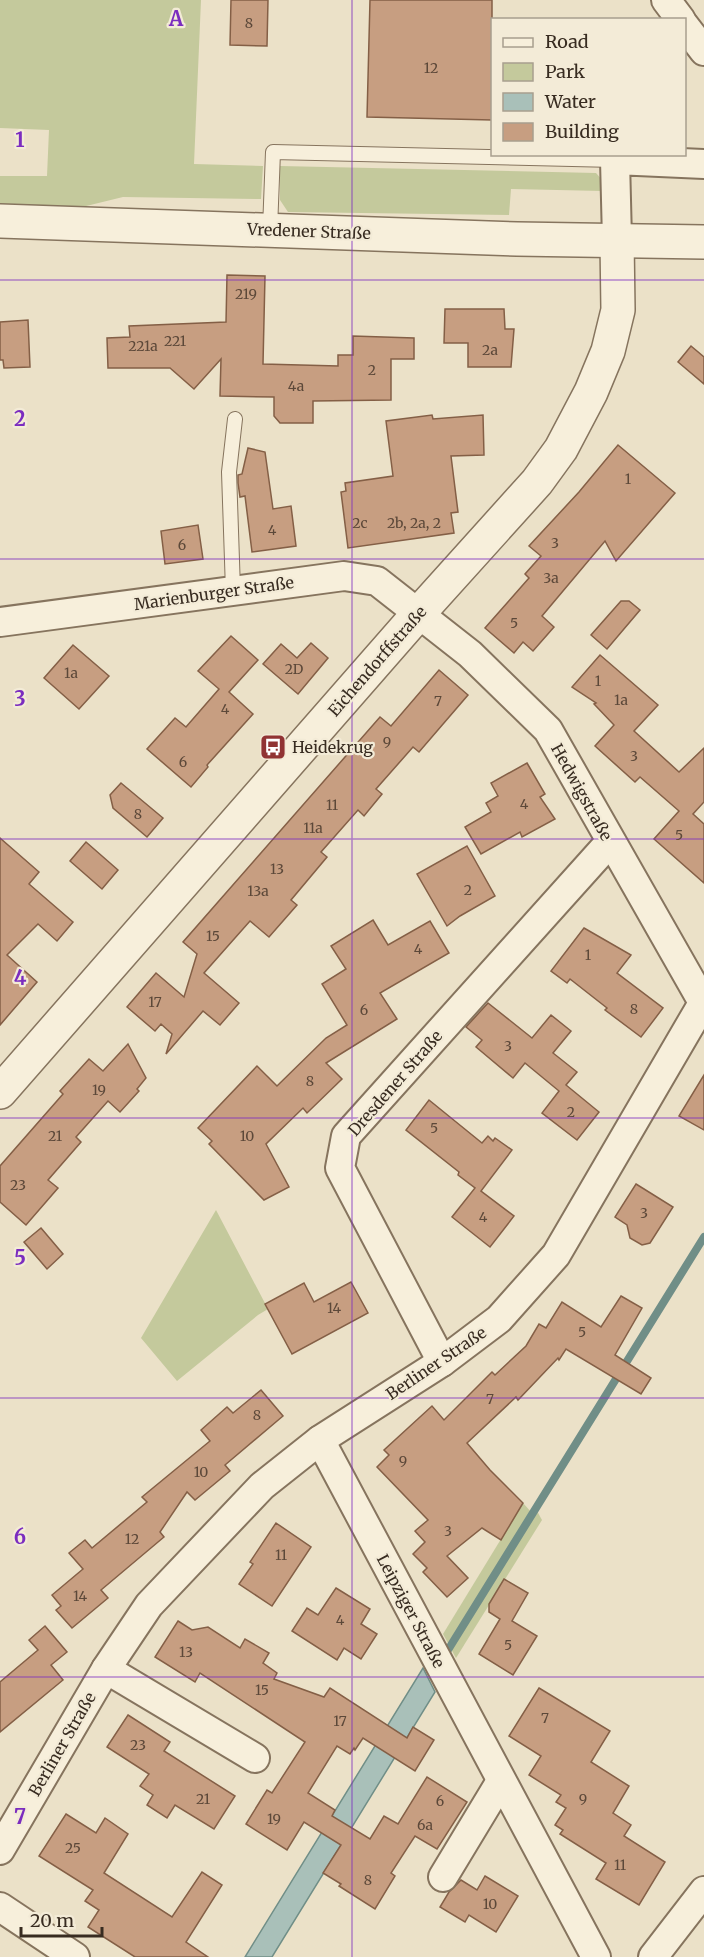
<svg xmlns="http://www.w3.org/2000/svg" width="704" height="1957" font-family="Merriweather,serif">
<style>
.green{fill:#c4c99c}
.water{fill:#a9c0b9;stroke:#708e87;stroke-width:1.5}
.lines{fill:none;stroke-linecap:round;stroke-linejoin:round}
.stream{stroke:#708e87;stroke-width:8}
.building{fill:#c79e81;stroke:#845f46;stroke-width:1.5}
.service-casing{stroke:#86745e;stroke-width:16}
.minor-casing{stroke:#86745e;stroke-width:32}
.tertiary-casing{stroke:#86745e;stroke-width:36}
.service{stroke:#f7efdb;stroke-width:14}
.minor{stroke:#f7efdb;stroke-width:28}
.tertiary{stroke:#f7efdb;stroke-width:33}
.grid{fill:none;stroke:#7b2cbf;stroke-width:1.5;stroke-opacity:0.55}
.labels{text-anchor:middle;stroke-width:4.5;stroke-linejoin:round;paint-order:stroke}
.number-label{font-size:14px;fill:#5c4839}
.street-label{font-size:16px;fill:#382c21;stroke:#f3ebd7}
.poi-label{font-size:16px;fill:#382c21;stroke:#f3ebd7;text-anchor:start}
.grid-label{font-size:20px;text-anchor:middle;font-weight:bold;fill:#7b2cbf;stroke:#f3ebd7;stroke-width:4.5;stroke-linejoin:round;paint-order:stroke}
</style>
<rect width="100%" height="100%" fill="#ebe1c8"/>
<g class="green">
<path d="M0,0H201L194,164L263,166L261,199L123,197L78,208L0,206V176H47L49,130L0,128Z"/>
<path d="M280,166L596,173L604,182L603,191L511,189L509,215L288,212L280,200Z"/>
<path d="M216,1210L268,1309L258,1315L177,1381L141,1338Z"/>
<path d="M523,1503L532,1513L449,1645L443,1634Z"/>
<path d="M537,1511L542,1520L456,1658L451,1649Z"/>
</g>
<path class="water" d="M423,1668L435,1692L272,1957H245Z"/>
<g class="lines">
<path class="stream" d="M443,1658L704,1237"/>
</g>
<g class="building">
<path d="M231,0H268L267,46L230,45Z"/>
<path d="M370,0H492V120L367,117Z"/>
<path d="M227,275L265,276L263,364L338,366V355H353V336L414,338V359H391V400L313,401V423H280L274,416V397L220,396L221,359L194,389L170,368H108L107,338L130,337L129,326L226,322Z"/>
<path d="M445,309H504L505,329H514L511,367H468V343H444Z"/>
<path d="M28,320L30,367L4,368L3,360H0V322Z"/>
<path d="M691,346L704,357V384L678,362Z"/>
<path d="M432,415L433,419L483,415L484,455L451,456L458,512L451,513L454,533L348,548L341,492L346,491L345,483L393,476L386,421Z"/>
<path d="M618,445L675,493L616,561L605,541L542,616L554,627L533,651L523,642L514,653L485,628L529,578L525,574L541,556L529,546L579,492Z"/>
<path d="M248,448L265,452L273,509L291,506L296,546L252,552L245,496L240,497L238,483V475L242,474Z"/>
<path d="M198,525L203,559L165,564L161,531Z"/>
<path d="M621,601H629L640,610L607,649L591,635Z"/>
<path d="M231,636L258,660L229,692L253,714L207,765L208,767L191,787L147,749L175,718L186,727L219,689L198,671Z"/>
<path d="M311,643L328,658L298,694L263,664L281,644L297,658Z"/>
<path d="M73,645L109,676L79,709L44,678Z"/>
<path d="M600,655L658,705L634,731L679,772L704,748V802L693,814L704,824V883L654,839L679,811L640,777L635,782L595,746L614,725L594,704L596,703L572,687Z"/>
<path d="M439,670L468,695L419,752L413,747L376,789L382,794L364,816L358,810L321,852L327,857L291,900L297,905L269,937L250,921L204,973L239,1003L220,1025L203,1011L166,1054L172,1034L161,1024L155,1031L127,1007L156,973L184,997L197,954L183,942L380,717L391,726Z"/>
<path d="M527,763L545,794L540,797L555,819L522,837L520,832L481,854L465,827L491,812L486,803L498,796L491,783Z"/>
<path d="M121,783L163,818L147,837L113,808L110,795Z"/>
<path d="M0,838L39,872L29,884L73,922L57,941L38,924L7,955L37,982L0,1025Z"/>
<path d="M86,842L118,870L102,889L70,861Z"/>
<path d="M467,846L495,896L460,916L447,926L417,874Z"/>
<path d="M373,920L388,945L430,921L449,953L380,993L397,1019L326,1063L342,1079L307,1113L303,1108L266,1144L289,1187L264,1200L209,1144L212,1141L198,1128L257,1066L277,1086L326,1038L347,1025L322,984L346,969L331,946Z"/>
<path d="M584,928L631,955L617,973L663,1008L641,1037L605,1010L607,1008L570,979L567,983L551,971Z"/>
<path d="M488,1003L532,1038L551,1015L571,1031L553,1053L577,1072L566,1085L599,1112L577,1140L542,1113L559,1091L525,1063L513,1078L476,1047L482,1040L466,1027Z"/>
<path d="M128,1044L146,1078L137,1089L139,1091L120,1112L108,1101L76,1137L81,1142L48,1180L58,1188L26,1225L0,1202V1166L63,1094L60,1091L89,1059L103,1071Z"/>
<path d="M704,1075V1130L679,1116Z"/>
<path d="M429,1100L482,1143L488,1136L493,1141L495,1138L512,1150L481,1191L514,1216L490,1247L452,1217L475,1188L458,1175L459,1172L406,1130Z"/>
<path d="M636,1184L673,1207L650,1243L642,1245L630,1238L627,1225L615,1217Z"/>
<path d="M41,1228L63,1254L47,1269L24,1242Z"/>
<path d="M351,1282L368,1313L292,1354L265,1304L304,1283L314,1302Z"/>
<path d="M621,1296L642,1308L615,1355L651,1378L641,1394L566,1349L559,1360L558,1358L518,1400L516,1397L467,1443L490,1470L523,1503L501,1540L482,1528L447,1556L468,1578L447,1597L423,1572L427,1568L413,1554L425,1542L415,1531L428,1520L377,1467L389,1455L384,1450L432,1406L444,1420L492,1372L495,1375L526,1346L539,1324L546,1328L562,1302L601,1327Z"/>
<path d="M261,1390L283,1416L225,1465L230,1471L195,1500L187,1492L160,1532L164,1537L101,1590L108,1598L72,1628L56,1610L61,1606L52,1595L83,1569L69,1553L85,1540L92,1548L147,1502L142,1497L210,1441L201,1430L227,1407L233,1413Z"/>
<path d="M276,1523L311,1547L272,1606L239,1584L253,1564L250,1562Z"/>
<path d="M504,1579L528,1593L512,1621L537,1636L513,1675L479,1654L500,1619L489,1612V1604Z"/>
<path d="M336,1588L370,1609L361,1624L377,1634L361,1659L344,1648L337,1660L292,1631L307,1608L318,1615Z"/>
<path d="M178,1621L192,1630L208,1627L240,1648L245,1639L269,1653L263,1663L277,1673L274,1679L324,1697L330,1688L407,1738L413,1727L434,1740L415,1771L363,1738L355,1750L354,1748L350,1754L337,1746L308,1793L335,1810L332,1816L370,1839L384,1816L398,1824L427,1777L467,1802L437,1849L415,1836L391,1873L395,1876L375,1909L339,1886L341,1884L323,1873L341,1845L304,1822L287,1850L246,1824L267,1790L272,1793L305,1742L200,1673L195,1682L155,1657Z"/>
<path d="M45,1626L67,1652L51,1665L63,1680L0,1732V1682L38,1650L29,1640Z"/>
<path d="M539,1688L610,1731L591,1762L629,1786L613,1813L631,1825L624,1836L665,1862L639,1905L596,1879L606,1863L560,1834L563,1830L555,1825L566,1808L556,1802L561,1795L529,1775L541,1756L509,1736Z"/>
<path d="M128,1715L170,1742L164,1751L235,1796L214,1829L175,1805L167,1818L147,1805L153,1795L140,1786L149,1774L107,1747Z"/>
<path d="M66,1814L96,1833L105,1818L128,1834L104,1873L172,1917L202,1872L222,1885L186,1942L208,1957H135L88,1927L99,1910L85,1901L93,1890L39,1856Z"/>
<path d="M485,1876L518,1896L496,1932L469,1915L465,1922L440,1907L449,1892L461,1880L477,1890Z"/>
</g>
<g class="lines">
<defs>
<g id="service">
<path d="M270,229L273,152L615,160"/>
<path d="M233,590L229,472L235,419"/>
</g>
<g id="minor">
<path d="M666,0L681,20"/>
<path d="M684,25L704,51"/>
<path d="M617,240L615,160L704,164"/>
<path d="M0,622L344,576L377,581L470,654L548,730L704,1004"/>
<path d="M442,1362L340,1168L346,1136L610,842"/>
<path d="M320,1440L596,1957"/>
<path d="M106,1669L255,1758"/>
<path d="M0,1850L106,1669L149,1605L262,1486L320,1440L442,1362L499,1319L556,1255L703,1003"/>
<path d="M443,1877L501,1781"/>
<path d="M0,1907L75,1957"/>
<path d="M653,1957L704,1891"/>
</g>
<g id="tertiary">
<path d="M0,221L517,239L704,242"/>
<path d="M0,1092L419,613L537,482L561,449L591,392L608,351L618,310L617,240"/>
</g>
</defs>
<use href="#service" class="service-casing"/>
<use href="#minor" class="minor-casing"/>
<use href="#tertiary" class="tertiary-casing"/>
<use href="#service" class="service"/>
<use href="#minor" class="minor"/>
<use href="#tertiary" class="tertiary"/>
</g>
<path class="grid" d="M352,0V1957M0,280H704M0,559H704M0,839H704M0,1118H704M0,1398H704M0,1677H704"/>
<defs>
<symbol id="bus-square" viewBox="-11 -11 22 22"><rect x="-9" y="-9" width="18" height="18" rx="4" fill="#913333" stroke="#f3ebd7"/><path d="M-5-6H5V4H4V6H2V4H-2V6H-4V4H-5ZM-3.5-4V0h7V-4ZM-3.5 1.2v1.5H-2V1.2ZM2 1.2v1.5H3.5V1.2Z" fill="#fff"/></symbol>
</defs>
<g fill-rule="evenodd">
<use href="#bus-square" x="258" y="732" width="30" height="30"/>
</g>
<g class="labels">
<g class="number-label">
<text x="249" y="28">8</text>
<text x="431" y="73">12</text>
<text x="246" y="299">219</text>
<text x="175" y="346">221</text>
<text x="143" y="351">221a</text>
<text x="490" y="355">2a</text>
<text x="372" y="375">2</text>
<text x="296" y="391">4a</text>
<text x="628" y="484">1</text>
<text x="360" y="528">2c</text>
<text x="414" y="528">2b, 2a, 2</text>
<text x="272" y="535">4</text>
<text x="555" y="548">3</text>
<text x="182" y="550">6</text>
<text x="551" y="583">3a</text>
<text x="514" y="628">5</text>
<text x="294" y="674">2D</text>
<text x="71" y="678">1a</text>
<text x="598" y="686">1</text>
<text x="621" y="705">1a</text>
<text x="438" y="706">7</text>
<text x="225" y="714">4</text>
<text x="387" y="747">9</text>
<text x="634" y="761">3</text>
<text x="183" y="767">6</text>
<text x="524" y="809">4</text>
<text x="332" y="810">11</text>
<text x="138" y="819">8</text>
<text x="313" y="833">11a</text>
<text x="679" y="840">5</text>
<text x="277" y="874">13</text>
<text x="468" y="895">2</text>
<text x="258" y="896">13a</text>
<text x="213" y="941">15</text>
<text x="418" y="954">4</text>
<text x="588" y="960">1</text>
<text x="155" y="1007">17</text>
<text x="634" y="1014">8</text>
<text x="364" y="1015">6</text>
<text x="508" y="1051">3</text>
<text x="310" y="1086">8</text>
<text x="99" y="1095">19</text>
<text x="571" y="1117">2</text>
<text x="434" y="1133">5</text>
<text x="55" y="1141">21</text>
<text x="247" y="1141">10</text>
<text x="18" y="1190">23</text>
<text x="644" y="1218">3</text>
<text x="483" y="1222">4</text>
<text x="334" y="1313">14</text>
<text x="582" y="1337">5</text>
<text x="490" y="1404">7</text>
<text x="257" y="1420">8</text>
<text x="403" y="1466">9</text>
<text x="201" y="1477">10</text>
<text x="448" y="1536">3</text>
<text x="132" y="1544">12</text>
<text x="281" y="1560">11</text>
<text x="80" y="1601">14</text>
<text x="340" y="1625">4</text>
<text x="508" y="1650">5</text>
<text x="186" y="1657">13</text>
<text x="262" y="1695">15</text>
<text x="545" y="1723">7</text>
<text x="340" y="1726">17</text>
<text x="138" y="1750">23</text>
<text x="203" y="1804">21</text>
<text x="583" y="1804">9</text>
<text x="440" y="1806">6</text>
<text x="274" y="1824">19</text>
<text x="425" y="1830">6a</text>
<text x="73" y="1853">25</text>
<text x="620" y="1870">11</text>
<text x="368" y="1885">8</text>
<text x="490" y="1909">10</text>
</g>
<g class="street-label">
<text transform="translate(309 231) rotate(2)" y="6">Vredener Straße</text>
<text transform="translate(214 593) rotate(-8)" y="6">Marienburger Straße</text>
<text transform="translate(377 661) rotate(-49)" y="6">Eichendorffstraße</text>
<text transform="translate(582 792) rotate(61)" y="6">Hedwigstraße</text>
<text transform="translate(395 1083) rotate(-49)" y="6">Dresdener Straße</text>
<text transform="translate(436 1363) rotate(-34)" y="6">Berliner Straße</text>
<text transform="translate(411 1611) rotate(62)" y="6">Leipziger Straße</text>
<text transform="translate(62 1744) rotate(-60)" y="6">Berliner Straße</text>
</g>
<g class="poi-label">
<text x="292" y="753">Heidekrug</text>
</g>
</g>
<g class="grid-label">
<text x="176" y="26">A</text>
<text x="20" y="147">1</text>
<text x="20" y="426">2</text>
<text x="20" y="706">3</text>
<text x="20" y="985">4</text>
<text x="20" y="1265">5</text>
<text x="20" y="1544">6</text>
<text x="20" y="1824">7</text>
</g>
<rect x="491" y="18" width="195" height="138" fill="#f3ebd7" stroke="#a89f8e" stroke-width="1.5"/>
<rect x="503" y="38" width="30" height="9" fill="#f7efdb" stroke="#a89f8e" stroke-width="1.5"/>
<text x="545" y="48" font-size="18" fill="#382c21">Road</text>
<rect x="503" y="63" width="30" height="18" fill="#c4c99c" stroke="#a89f8e" stroke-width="1.5"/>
<text x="545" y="78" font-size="18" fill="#382c21">Park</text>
<rect x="503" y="93" width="30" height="18" fill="#a9c0b9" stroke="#a89f8e" stroke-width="1.5"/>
<text x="545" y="108" font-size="18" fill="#382c21">Water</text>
<rect x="503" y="123" width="30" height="18" fill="#c79e81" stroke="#a89f8e" stroke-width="1.5"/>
<text x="545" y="138" font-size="18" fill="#382c21">Building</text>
<path d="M21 1927v9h81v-9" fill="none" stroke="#382c21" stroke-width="3"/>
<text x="30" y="1927" font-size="18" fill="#382c21" stroke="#f3ebd7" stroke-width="4.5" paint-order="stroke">20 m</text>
</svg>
